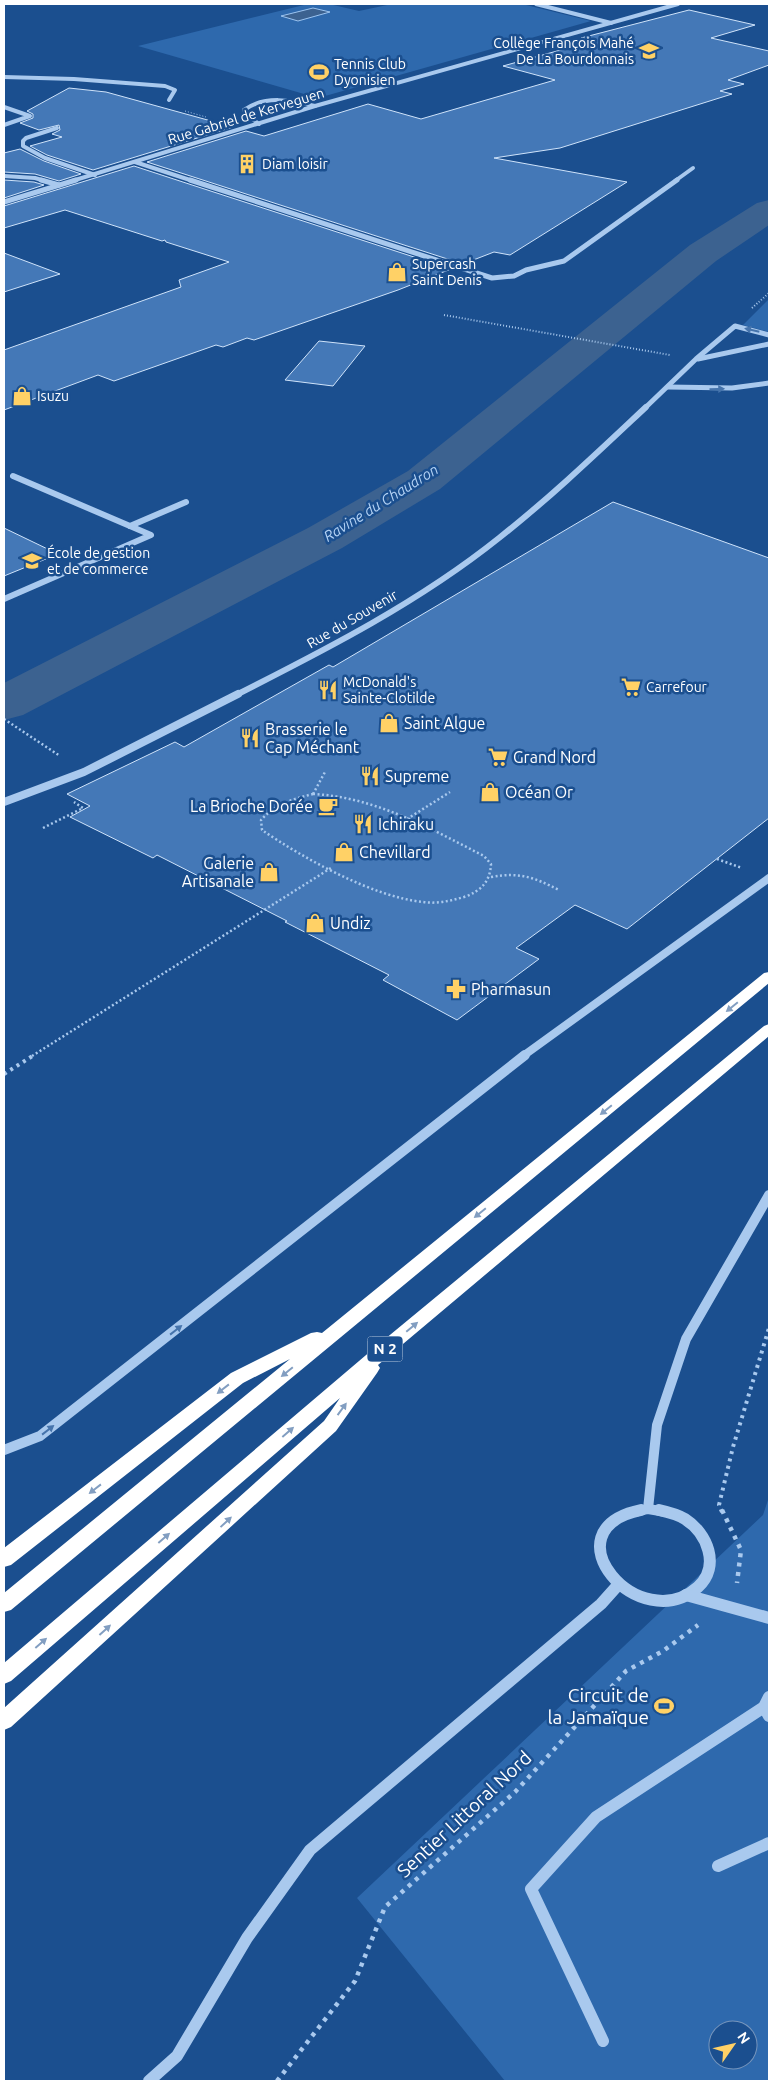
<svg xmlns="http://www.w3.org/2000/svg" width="773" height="2085" font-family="Ubuntu,sans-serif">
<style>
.green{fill:#2e69ad;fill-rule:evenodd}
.water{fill:#3c6290;stroke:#9cc4f0}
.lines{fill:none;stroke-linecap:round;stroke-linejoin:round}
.river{fill:#3c6290;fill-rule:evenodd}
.building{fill:#4478b7;stroke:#cfe3fa}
.path-far4{stroke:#a9c9ee;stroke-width:1;stroke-dasharray:1 2;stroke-linecap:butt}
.path-far3{stroke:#a9c9ee;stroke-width:2;stroke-dasharray:1 2;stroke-linecap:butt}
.path-far2{stroke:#a9c9ee;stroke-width:2.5;stroke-dasharray:2 2.5;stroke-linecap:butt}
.path-far1{stroke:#a9c9ee;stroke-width:4;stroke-dasharray:3 4.5;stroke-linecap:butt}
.path{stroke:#a9c9ee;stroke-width:4.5;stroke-dasharray:4 5.5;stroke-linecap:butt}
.minor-far5{stroke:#a9c9ee;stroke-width:4}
.minor-far4{stroke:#a9c9ee;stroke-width:5}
.minor-far3{stroke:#a9c9ee;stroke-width:6}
.minor-far2{stroke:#a9c9ee;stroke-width:8}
.minor-far1{stroke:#a9c9ee;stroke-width:10}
.minor{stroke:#a9c9ee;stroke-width:12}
.highway{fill:#fff;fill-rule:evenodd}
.oneway{fill:#4674ac}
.oneway2{fill:#829ec1}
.labels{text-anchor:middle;stroke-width:5;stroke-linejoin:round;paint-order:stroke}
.far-poi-label{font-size:14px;fill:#fff;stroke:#1b4f8f;text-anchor:start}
.far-street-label{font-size:14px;fill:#fff;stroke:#1b4f8f}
.far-water-label{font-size:15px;font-style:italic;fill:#b5d3f5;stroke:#1b4f8f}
.shield{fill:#1b4f8f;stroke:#bbcadd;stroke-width:1}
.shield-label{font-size:15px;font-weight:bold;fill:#fff}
.poi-label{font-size:16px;fill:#fff;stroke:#1b4f8f;text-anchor:start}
.near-poi-label{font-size:19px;fill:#fff;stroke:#1b4f8f;text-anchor:end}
.near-street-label{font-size:19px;fill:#fff;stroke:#1b4f8f}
</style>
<rect width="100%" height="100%" fill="#1b4f8f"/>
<g class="green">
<path d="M308,4H329L359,11L392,4H522L591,21L318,98L138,46Z"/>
<path d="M769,299V332L743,325Z"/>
<path d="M769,1497V2081H505L357,1898L763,1515ZM718,2030H748V2060H718Z"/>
</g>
<path class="water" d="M313,8L330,12L298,21L281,16Z"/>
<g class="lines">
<path class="river" d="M769,200V225L716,261L440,489L342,548L23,715L4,720V683L308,528L408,471L690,245L757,203Z"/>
</g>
<g class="building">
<path d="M689,10L755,25L711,38L769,51V65L728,80L744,84L720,91L732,94L560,148L494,158L627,182L510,255L494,252L463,264L147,162L246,131L264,136L368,104L421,119L555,80L503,66L593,41L581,38Z"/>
<path d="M69,88L106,92L233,127L93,170L47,155L30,146L62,137L52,134L60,130L59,125L39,130L20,123L33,118V114L27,111Z"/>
<path d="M20,149L44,161L81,174L59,181L35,174L4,172V153Z"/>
<path d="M134,166L189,184L451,269L398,290L254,340L247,338L223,347L216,345L114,381L98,375L4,410V350L181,287L179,280L229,262L166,242L165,240L162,241L65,210L4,228V206Z"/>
<path d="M4,180L34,182L44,185L4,198Z"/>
<path d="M4,253L60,274L4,292Z"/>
<path d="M319,341L365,346L333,386L285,380Z"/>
<path d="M613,502L769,558V818L627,929L575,905L516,948L539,959L457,1020L383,980L389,975L285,922L287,921L157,855L153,858L70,817L90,806L67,794L175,742L184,747L329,665L333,667Z"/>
<path d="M4,528L58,554L4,576Z"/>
</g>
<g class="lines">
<path class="path-far4" d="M185,111L206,117"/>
<g class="path-far3">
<path d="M752,308L769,293"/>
<path d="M444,315L670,355"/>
</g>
<g class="path-far2">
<path d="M4,719L60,756"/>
<path d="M313,794C375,797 429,828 484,856L491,864C490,882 481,891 464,897C450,901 437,904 423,902C373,897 303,858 262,830L261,820C275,804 293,799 313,794Z"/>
<path d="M313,794L325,772"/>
<path d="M407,819L450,792"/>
<path d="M43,828L83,808L74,802"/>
<path d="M717,859L742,868"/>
<path d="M491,877C520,872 533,877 559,890"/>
<path d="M32,1056L331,868"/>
</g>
<g class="path-far1">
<path d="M4,1074L34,1055"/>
<path d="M722,1512L719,1505L733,1447L769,1328"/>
</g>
<g class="path">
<path d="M722,1510L741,1550L737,1583"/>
<path d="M277,2081L355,1981L385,1907L515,1792L626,1671L663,1651L698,1625"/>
</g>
<g class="minor-far5">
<path d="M536,4L611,23"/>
<path d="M4,77L74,79L165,86L175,90L169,100"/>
<path d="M4,107L30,116L4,125"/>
<path d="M259,124L247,115L244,110C265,95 291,100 315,106"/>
<path d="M57,128L26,138L23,141V146L45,158L95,175"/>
<path d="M135,162L193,181"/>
<path d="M4,176L35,178L45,181"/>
<path d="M72,181L315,106L678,4"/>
<path d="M675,181L693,168"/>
</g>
<g class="minor-far4">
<path d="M41,180L59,185"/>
<path d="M190,180L492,278L514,276L526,270L564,261L677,180"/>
<path d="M4,202L76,180"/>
<path d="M698,359L769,344"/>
<path d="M668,387L732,388L769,383"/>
<path d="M645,408L696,359L735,326L769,335"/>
</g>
<g class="minor-far3">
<path d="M130,526L186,502"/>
<path d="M4,599L151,535L13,476"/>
<path d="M236,695C327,649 419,602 499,538C551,497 598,452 646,407"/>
</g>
<g class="minor-far2">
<path d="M4,802L84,772L238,694"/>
<path d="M523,1056L769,878"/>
</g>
<g class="minor-far1">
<path d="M4,1450L40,1436L525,1055"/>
<path d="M648,1509L657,1425L686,1339L769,1195"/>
<path d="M635,1512L648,1509L666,1512"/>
</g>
<g class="minor">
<path d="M641,1510C545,1530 640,1639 698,1587C721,1566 707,1533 685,1519C677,1514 668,1512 659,1510"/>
<path d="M686,1595L769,1618"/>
<path d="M764,1707L769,1716"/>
<path d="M718,1866L769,1843"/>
<path d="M603,2041L531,1889L596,1817L764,1707L769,1697"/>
<path d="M149,2081L177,2056L247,1938L310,1850L601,1604L618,1585"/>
</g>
<g class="highway">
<path d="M769,972V983L11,1610L4,1612V1593L290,1359L243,1383L11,1565L4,1567V1548L231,1373L311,1333L317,1332L322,1333L764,973Z"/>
<path d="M769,1024V1036L378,1365L380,1368L377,1373L336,1431L11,1727L4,1730V1708L324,1421L340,1398L11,1681L4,1684V1663L379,1344L764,1026Z"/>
</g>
</g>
<defs><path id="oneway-solid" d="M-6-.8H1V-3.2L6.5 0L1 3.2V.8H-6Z" transform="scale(1.25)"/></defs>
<g class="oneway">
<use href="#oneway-solid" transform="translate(752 330) rotate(-167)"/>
<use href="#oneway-solid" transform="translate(717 389) rotate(-1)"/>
<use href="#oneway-solid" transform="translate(176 1330) rotate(-38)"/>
<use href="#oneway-solid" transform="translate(48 1430) rotate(-38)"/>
</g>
<g class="oneway2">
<use href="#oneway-solid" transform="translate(732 1007) rotate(141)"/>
<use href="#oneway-solid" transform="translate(606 1110) rotate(141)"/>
<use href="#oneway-solid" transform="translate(480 1213) rotate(141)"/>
<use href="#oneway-solid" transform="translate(412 1327) rotate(-40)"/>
<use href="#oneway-solid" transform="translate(287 1372) rotate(141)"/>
<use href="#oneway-solid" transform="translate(223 1389) rotate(142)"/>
<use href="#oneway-solid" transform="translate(342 1409) rotate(-54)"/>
<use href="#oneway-solid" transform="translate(288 1432) rotate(-41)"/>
<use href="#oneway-solid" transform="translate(95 1489) rotate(142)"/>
<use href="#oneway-solid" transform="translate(226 1522) rotate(-43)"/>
<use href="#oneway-solid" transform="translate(164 1538) rotate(-41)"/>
<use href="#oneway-solid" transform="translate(105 1630) rotate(-42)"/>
<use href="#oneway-solid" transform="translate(41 1643) rotate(-41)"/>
</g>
<defs>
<symbol id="school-bare" viewBox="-9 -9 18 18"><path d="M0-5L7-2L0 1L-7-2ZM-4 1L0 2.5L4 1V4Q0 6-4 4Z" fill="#ffd166" stroke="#1b4f8f" stroke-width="2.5" paint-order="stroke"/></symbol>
<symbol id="stadium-bare" viewBox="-9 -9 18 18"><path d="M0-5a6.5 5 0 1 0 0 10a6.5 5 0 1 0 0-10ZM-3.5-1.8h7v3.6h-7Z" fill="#ffd166" stroke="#1b4f8f" stroke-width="2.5" paint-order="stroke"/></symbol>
<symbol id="building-bare" viewBox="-9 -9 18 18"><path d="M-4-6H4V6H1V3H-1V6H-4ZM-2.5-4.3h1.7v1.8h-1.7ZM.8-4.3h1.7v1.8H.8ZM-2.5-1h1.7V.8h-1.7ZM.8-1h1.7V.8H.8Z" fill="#ffd166" stroke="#1b4f8f" stroke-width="2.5" paint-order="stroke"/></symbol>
<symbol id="shop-bare" viewBox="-9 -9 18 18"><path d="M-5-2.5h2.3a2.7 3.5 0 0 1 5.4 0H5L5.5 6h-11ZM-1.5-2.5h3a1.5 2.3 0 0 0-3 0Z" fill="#ffd166" stroke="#1b4f8f" stroke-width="2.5" paint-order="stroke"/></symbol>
<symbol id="university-bare" viewBox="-9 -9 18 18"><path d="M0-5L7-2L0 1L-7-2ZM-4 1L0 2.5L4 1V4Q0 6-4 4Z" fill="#ffd166" stroke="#1b4f8f" stroke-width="2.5" paint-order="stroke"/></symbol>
<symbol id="supermarket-bare" viewBox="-9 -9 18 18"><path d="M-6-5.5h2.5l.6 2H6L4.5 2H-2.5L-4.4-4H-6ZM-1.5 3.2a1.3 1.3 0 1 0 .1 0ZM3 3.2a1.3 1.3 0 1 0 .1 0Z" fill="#ffd166" stroke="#1b4f8f" stroke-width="2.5" paint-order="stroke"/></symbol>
<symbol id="restaurant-bare" viewBox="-9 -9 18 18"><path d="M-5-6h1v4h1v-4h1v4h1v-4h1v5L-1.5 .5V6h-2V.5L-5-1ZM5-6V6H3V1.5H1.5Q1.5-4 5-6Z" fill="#ffd166" stroke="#1b4f8f" stroke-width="2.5" paint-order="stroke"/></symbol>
<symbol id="cafe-bare" viewBox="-9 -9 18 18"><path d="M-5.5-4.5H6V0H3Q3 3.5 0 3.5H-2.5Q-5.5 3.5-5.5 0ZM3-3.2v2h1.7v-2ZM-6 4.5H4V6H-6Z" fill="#ffd166" stroke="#1b4f8f" stroke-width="2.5" paint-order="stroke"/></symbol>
<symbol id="pharmacy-bare" viewBox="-9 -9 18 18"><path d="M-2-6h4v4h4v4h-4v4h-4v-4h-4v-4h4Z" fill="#ffd166" stroke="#1b4f8f" stroke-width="2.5" paint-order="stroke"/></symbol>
</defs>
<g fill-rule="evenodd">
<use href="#school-bare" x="635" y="37" width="28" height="28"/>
<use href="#stadium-bare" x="305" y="58" width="28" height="28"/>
<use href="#building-bare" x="233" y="150" width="28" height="28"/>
<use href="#shop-bare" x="383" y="258" width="28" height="28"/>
<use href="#shop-bare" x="8" y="382" width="28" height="28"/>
<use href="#university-bare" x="18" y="547" width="28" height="28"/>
<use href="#supermarket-bare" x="617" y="673" width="28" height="28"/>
<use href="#restaurant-bare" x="314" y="676" width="28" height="28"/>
<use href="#shop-bare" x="375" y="709" width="28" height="28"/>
<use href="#restaurant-bare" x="236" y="724" width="28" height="28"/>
<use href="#supermarket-bare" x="484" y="743" width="28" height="28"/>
<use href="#restaurant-bare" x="356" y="762" width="28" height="28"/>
<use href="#shop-bare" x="476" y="778" width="28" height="28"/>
<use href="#cafe-bare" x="314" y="792" width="28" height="28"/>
<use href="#restaurant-bare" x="349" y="810" width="28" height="28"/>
<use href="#shop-bare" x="330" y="838" width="28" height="28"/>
<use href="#shop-bare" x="255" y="858" width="28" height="28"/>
<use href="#shop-bare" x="301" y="909" width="28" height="28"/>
<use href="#pharmacy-bare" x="442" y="975" width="28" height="28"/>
<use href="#stadium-bare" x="650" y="1692" width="28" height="28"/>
</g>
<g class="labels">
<g class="far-poi-label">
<text x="634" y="48" text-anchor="end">Collège François Mahé<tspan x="634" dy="16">De La Bourdonnais</tspan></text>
<text x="334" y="69">Tennis Club<tspan x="334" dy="16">Dyonisien</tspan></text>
<text x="262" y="169">Diam loisir</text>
<text x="412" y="269">Supercash<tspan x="412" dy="16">Saint Denis</tspan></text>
<text x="37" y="401">Isuzu</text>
<text x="47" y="558">École de gestion<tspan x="47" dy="16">et de commerce</tspan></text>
<text x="343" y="687">McDonald's<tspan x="343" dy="16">Sainte-Clotilde</tspan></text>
<text x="646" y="692">Carrefour</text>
</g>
<g class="far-street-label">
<text transform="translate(246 116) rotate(-17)" y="5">Rue Gabriel de Kerveguen</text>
<text transform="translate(352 619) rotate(-30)" y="5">Rue du Souvenir</text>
</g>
<g class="far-water-label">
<text transform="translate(381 503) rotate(-32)" y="5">Ravine du Chaudron</text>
</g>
<rect class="shield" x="367.5" y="1336.5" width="35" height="25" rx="4"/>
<g class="shield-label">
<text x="385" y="1354">N 2</text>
</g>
<g class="poi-label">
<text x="404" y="729">Saint Algue</text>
<text x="265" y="735">Brasserie le<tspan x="265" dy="18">Cap Méchant</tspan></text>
<text x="513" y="763">Grand Nord</text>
<text x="385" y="782">Supreme</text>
<text x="505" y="798">Océan Or</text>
<text x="313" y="812" text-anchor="end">La Brioche Dorée</text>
<text x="378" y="830">Ichiraku</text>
<text x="359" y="858">Chevillard</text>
<text x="254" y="869" text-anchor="end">Galerie<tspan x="254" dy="18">Artisanale</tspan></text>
<text x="330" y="929">Undiz</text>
<text x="471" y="995">Pharmasun</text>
</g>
<g class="near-poi-label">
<text x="649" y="1702">Circuit de<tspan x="649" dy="22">la Jamaïque</tspan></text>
</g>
<g class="near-street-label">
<text transform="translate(464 1814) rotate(-43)" y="7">Sentier Littoral Nord</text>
</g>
</g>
<rect width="773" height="2085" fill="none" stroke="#ffffff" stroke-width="10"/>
<g transform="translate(733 2045) rotate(56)"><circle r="24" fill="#1b4f8f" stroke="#7695bc"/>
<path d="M0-4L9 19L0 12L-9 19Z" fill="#ffd166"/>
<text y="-8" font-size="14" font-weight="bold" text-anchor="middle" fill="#ffffff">N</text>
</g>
</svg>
